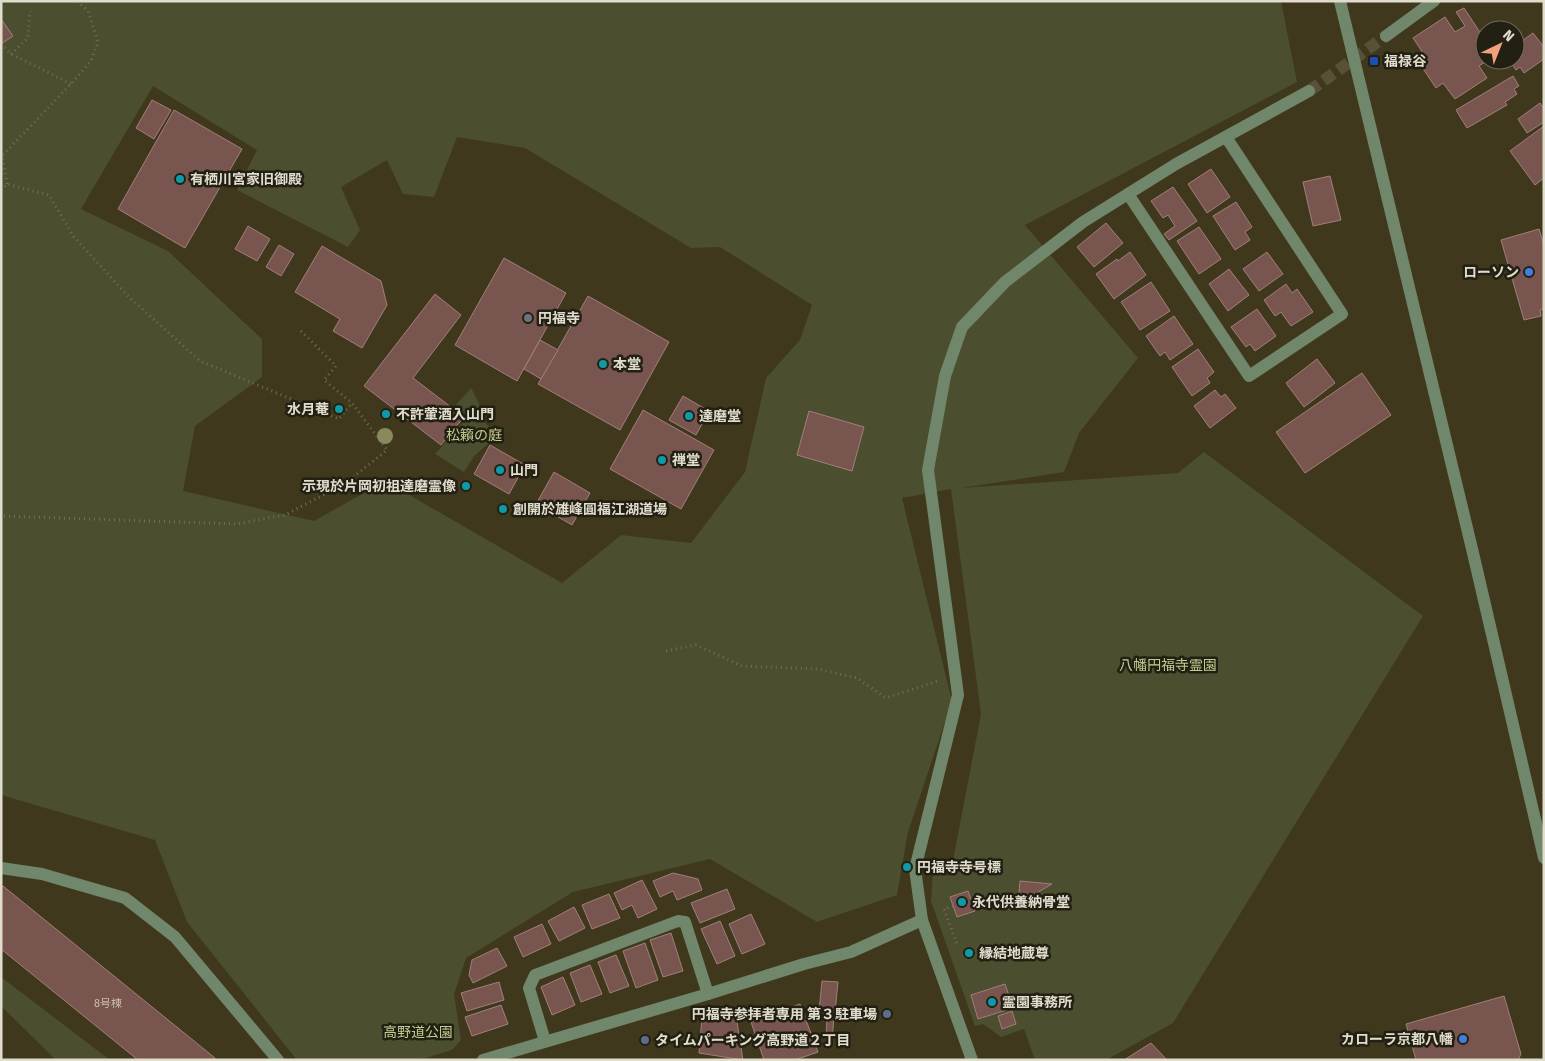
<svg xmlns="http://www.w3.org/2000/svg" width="1545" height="1061" font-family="'Fira Sans','Noto Sans JP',sans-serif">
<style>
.green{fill:#4b4e2f;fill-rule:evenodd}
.building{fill:#79554f;stroke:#a27f7a}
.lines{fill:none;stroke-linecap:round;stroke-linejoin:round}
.minor-tunnel{stroke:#575137;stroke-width:12;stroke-dasharray:12 6;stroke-linecap:butt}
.path{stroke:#746e56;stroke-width:3;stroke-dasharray:1 4;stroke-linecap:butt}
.minor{stroke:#70876b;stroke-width:12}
.tree{fill:#88895c}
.transit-dot{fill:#1a4fb4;stroke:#221f13;stroke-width:2}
.culture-dot{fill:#0f9aa8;stroke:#221f13;stroke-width:2}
.shop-dot{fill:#3f7fe0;stroke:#221f13;stroke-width:2}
.worship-dot{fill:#6b7280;stroke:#221f13;stroke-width:2}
.service-dot{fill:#5c6f8a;stroke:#221f13;stroke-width:2}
.labels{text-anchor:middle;stroke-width:5;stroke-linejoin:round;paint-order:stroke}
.number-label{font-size:11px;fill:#c7bbae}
.poi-label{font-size:14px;font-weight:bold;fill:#e1ddcd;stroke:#221f13;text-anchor:start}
.park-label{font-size:14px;fill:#c4cb8f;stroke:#221f13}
</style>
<rect width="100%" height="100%" fill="#3f381d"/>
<g class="green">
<path d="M1,1H1281L1297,82L1025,225L1138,358L1079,433L1064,472L961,488L1178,473L1204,452L1423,616L1173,1023L1106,1060H1035L1024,1029L1001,1037L983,1024L975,1026L931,901L933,873L950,876L981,714L951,489L902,498L952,701L908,832L897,895L817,922L710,859L573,892L466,958L454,994L461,1040L452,1050L419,1060H297L187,922L155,840L1,795ZM153,86L257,150L237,190L348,247L360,230L341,187L387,160L403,194L434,197L457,137L525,148L691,248L720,247L812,305L800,340L766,378L745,472L691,543L621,535L562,583L385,481L314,521L183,491L195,426L262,377V339L168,251L81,209Z"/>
<path d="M471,388L479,403L480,418L498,435L474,456L464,472L435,454L468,417L456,405Z"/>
<path d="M1,977L110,1060H56L1,1006Z"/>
</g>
<g class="building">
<path d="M1464,8L1485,40V60H1488L1479,66L1487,78L1455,99L1443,83L1436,88L1422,67L1429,62L1413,38L1445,17L1455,32L1465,26L1456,12Z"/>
<path d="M1,19L13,36L1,44Z"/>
<path d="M1533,33L1544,47V59L1524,73L1520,67L1516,70L1509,60H1515V46Z"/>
<path d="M1513,76L1519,86L1514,89L1517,94L1505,102L1507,105L1467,128L1456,110Z"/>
<path d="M152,100L171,110L154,139L136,128Z"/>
<path d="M1540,103L1544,109V122L1527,133L1518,119Z"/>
<path d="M174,110L242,149L185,248L118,209Z"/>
<path d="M1544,126V178L1535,185L1510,151Z"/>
<path d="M1211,169L1230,197L1207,213L1188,184Z"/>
<path d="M1330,176L1341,220L1313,226L1303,182Z"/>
<path d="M1173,187L1197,221L1169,240L1164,234L1175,226L1168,215L1163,218L1151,201Z"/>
<path d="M1236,202L1252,227L1245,232L1250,240L1235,250L1213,216Z"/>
<path d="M1106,223L1123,243L1094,267L1077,247Z"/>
<path d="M248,226L270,239L257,261L235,249Z"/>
<path d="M1199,227L1221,259L1199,274L1177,241Z"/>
<path d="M1539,229L1544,245V309L1540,310L1541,316L1524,320L1501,240Z"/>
<path d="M279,245L294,254L281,276L266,267Z"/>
<path d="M322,246L381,281L387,305L362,348L333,331L340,319L295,292Z"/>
<path d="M1130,252L1146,275L1114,299L1096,274L1117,259L1118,261Z"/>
<path d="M1267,252L1283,274L1259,291L1243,269Z"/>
<path d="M504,258L566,293L517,381L455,345Z"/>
<path d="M1229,269L1249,295L1228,311L1209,284Z"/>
<path d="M1151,282L1170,311L1140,330L1121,302Z"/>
<path d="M1286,284L1292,293L1297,289L1313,312L1291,326L1281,312L1275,316L1264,300Z"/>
<path d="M435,294L461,315L413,378L464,417L441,445L364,386Z"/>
<path d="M588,296L669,342L620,430L538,384Z"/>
<path d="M1257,309L1276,336L1255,351L1250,344L1246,347L1231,327Z"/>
<path d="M1174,316L1193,344L1170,360L1165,352L1160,356L1146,336Z"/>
<path d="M540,340L558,350L541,379L524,369Z"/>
<path d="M1198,349L1214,372L1207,378L1210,383L1192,396L1172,367Z"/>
<path d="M1317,359L1335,383L1304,407L1286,383Z"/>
<path d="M1362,373L1391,415L1305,473L1276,432Z"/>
<path d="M1215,390L1221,397L1225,394L1236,408L1210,428L1194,406Z"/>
<path d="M683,396L709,411L696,435L669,420Z"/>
<path d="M643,410L714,450L681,509L610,469Z"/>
<path d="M809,411L864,427L852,471L797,455Z"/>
<path d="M490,445L525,465L509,494L474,474Z"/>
<path d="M554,472L590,493L572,525L536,504Z"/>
<path d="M673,873L698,879L702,890L677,900L673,891L660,897L653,881Z"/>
<path d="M642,880L657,909L638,918L632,905L622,910L614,893Z"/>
<path d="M1020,881L1052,884L1018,904Z"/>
<path d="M3,886L215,1058L213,1060H138L1,949V888Z"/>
<path d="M727,889L735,909L700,923L691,903Z"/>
<path d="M968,891L975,911L957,917L950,897Z"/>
<path d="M609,894L620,918L592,929L582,905Z"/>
<path d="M574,907L585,928L559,941L548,921Z"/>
<path d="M751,914L765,944L742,954L729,924Z"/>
<path d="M720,921L735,956L717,964L701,929Z"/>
<path d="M542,924L551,944L523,957L514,937Z"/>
<path d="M671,933L683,971L663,977L650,940Z"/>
<path d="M645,943L658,980L636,988L623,951Z"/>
<path d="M497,948L507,966L473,983L469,975L472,960Z"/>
<path d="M616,955L629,986L610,993L598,962Z"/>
<path d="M590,965L602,994L581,1002L570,973Z"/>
<path d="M563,977L575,1005L552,1015L541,987Z"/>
<path d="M822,981L838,982L835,1012L819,1011Z"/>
<path d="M499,982L504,1000L467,1011L461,993Z"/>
<path d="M1005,984L1013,1008L978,1019L971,995Z"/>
<path d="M1504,996L1521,1054L1518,1060H1416L1406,1024Z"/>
<path d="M800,1004L818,1052L795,1060H764L751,1022Z"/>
<path d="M501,1005L508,1024L472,1036L465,1017Z"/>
<path d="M735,1009L743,1060L699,1053L702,1018Z"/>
<path d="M1012,1011L1016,1024L1002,1029L998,1016Z"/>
<path d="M827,1017H834L832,1040L826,1039Z"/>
<path d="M1151,1043L1167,1060H1124Z"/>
</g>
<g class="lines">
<path class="minor-tunnel" d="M1309,91L1386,36"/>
<g class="path">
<path d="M1,44L11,54L71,84"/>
<path d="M11,54L28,38L30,11"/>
<path d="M7,184L2,156L71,84L91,61L98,42L88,11L77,1"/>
<path d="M1,190L7,184L49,195L74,237L129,297L200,361L339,419L352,403L387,450L346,483L285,515L236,524L1,516"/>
<path d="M301,331L336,366L324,380L352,403"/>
<path d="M666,651L696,645L742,666L818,669L857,678L886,698L938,681"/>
<path d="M953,906L944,909L958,947"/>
</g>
<g class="minor">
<path d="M1340,1L1473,553L1544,858"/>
<path d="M1386,36L1434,1"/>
<path d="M1128,194L1249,376L1342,314L1226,137"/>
<path d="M1,868L42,874L125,898L175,937L278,1060"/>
<path d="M545,1041L529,988L535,975L678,921L685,922L708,994"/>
<path d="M483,1060L708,994L804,964L851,952L922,920"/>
<path d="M972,1060L922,920L915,869L958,695L928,470L945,376L962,327L1005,282L1083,222L1176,164L1309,91"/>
</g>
</g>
<circle class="tree" cx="385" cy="436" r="8"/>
<rect class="transit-dot" x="1369" y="56" width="10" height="10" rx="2.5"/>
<g class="culture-dot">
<circle cx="180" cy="179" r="5"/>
<circle cx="603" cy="364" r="5"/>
<circle cx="339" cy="409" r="5"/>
<circle cx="386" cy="414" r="5"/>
<circle cx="689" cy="416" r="5"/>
<circle cx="662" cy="460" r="5"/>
<circle cx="500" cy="470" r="5"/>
<circle cx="466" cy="486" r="5"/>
<circle cx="503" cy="509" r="5"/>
<circle cx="907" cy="867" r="5"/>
<circle cx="962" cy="902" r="5"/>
<circle cx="969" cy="953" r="5"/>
<circle cx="992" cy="1002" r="5"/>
</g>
<g class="shop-dot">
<circle cx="1529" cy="272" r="5"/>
<circle cx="1463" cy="1039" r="5"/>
</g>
<circle class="worship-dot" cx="528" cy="318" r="5"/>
<g class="service-dot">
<circle cx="887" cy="1014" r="5"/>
<circle cx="645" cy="1040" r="5"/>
</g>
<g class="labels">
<g class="number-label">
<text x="108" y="1007">8号棟</text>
</g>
<g class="poi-label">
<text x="1384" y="66">福禄谷</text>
<text x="190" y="184">有栖川宮家旧御殿</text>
<text x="1519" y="277" text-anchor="end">ローソン</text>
<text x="538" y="323">円福寺</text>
<text x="613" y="369">本堂</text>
<text x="329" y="414" text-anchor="end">水月菴</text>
<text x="396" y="419">不許葷酒入山門</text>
<text x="699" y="421">達磨堂</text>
<text x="672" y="465">禅堂</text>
<text x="510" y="475">山門</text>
<text x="456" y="491" text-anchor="end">示現於片岡初祖達磨霊像</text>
<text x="513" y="514">創開於雄峰圓福江湖道場</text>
<text x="917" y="872">円福寺寺号標</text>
<text x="972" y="907">永代供養納骨堂</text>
<text x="979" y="958">縁結地蔵尊</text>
<text x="1002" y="1007">霊園事務所</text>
<text x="877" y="1019" text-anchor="end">円福寺参拝者専用 第３駐車場</text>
<text x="1453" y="1044" text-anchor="end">カローラ京都八幡</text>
<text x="655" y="1045">タイムパーキング高野道２丁目</text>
</g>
<g class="park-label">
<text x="474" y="440">松籟の庭</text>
<text x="1168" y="670">八幡円福寺霊園</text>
<text x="418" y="1037">高野道公園</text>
</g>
</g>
<rect width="1545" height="1061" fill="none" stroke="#e1ddcd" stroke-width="5"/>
<g transform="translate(1500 45) rotate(43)"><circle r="24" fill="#221f13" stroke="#6e6b5d"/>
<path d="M0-4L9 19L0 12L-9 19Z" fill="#f1a17c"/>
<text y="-8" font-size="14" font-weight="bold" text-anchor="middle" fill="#e1ddcd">N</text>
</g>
</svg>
